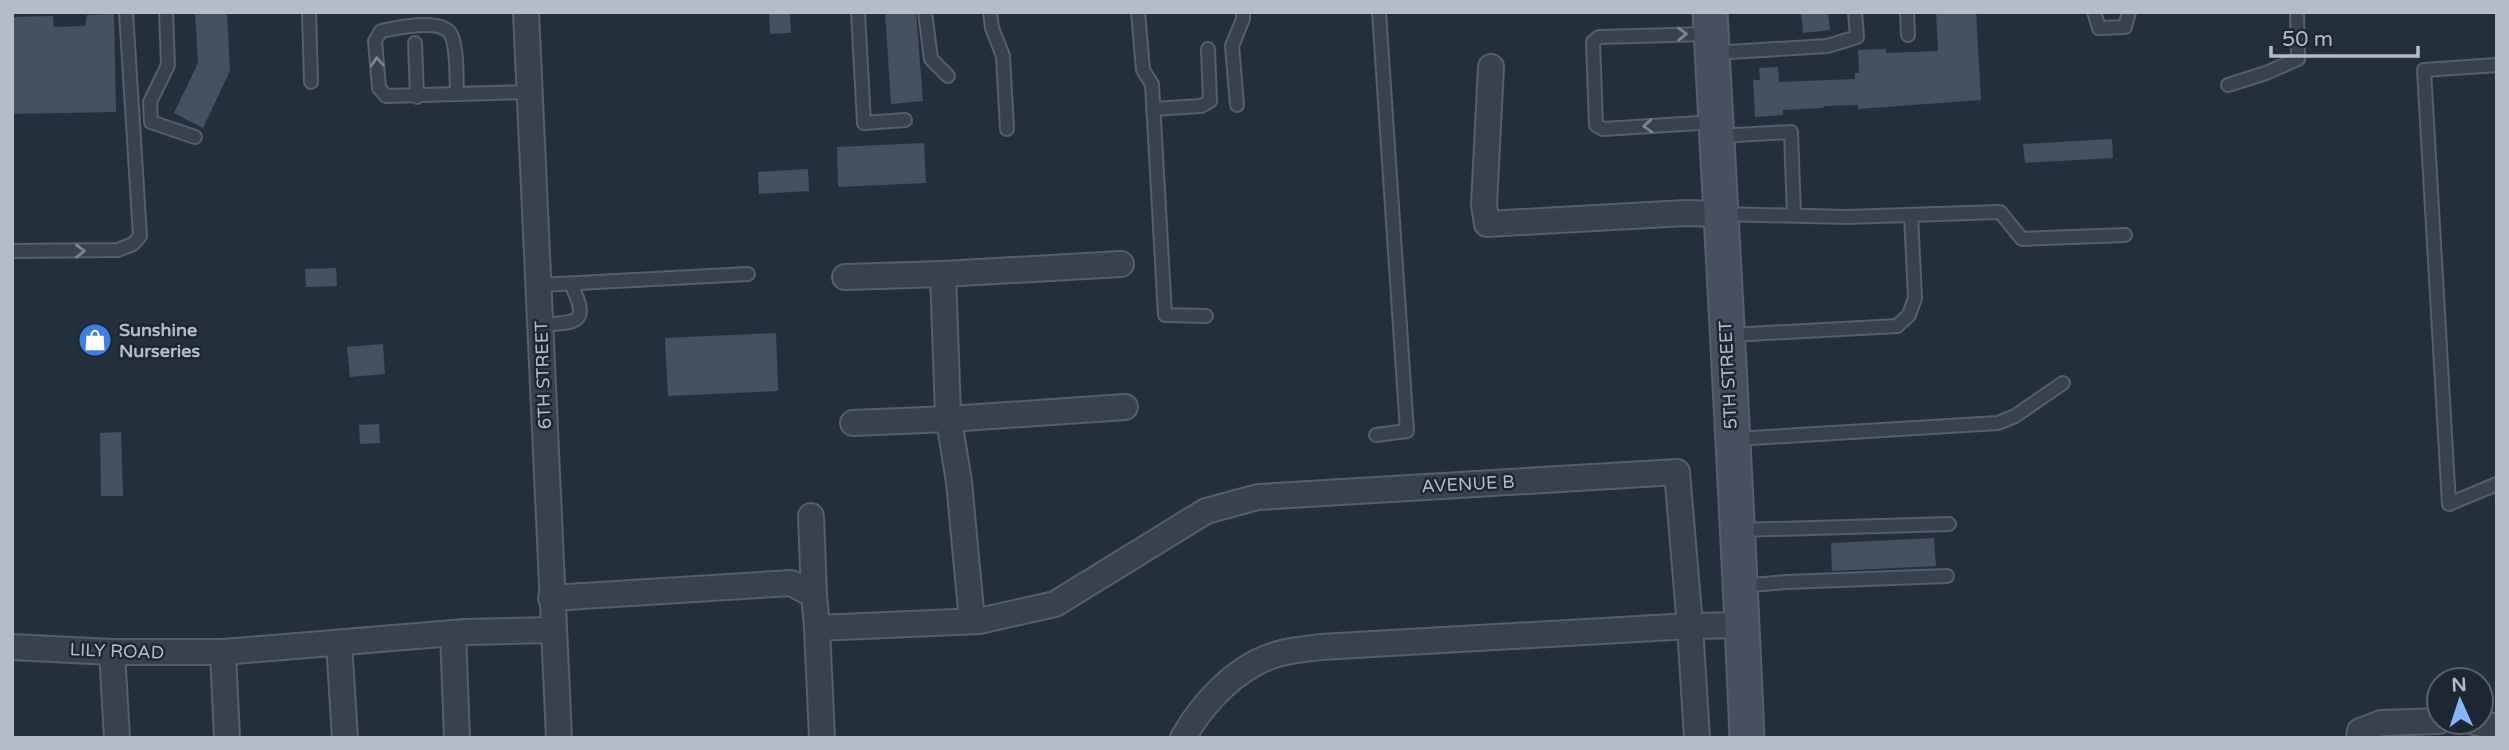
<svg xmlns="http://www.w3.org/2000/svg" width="2509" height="750" font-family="'Varela Round',sans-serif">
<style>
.building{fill:#455162}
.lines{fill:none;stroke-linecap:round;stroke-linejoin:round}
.service-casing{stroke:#565f6c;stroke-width:16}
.minor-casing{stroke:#565f6c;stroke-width:28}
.secondary-casing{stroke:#565f6c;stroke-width:37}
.service{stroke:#38414e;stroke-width:12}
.minor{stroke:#38414e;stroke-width:24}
.secondary{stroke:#465061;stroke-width:33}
.oneway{stroke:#7c8592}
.labels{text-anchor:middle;stroke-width:5;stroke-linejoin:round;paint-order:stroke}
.poi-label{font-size:18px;font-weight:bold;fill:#b4bcc9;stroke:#1d2633;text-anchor:start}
.street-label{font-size:18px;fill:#b4bcc9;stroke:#1d2633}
</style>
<rect width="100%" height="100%" fill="#242f3e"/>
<g class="building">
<path d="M195,12H227L230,71L203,128L174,113L198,63Z"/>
<path d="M769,12H790L791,33L770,34Z"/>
<path d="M885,12H916L923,101L891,104Z"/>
<path d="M1801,12H1828L1830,30L1803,33Z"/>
<path d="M1936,12H1976L1981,100L1858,109V105L1825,106L1823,108L1783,110V115L1755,117L1753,80H1760L1759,68L1778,67L1779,82H1781L1855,79V73H1859L1858,50L1886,49V53L1938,51Z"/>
<path d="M114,14L116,112L12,114V17L53,16L54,27L85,26L87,15Z"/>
<path d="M2112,139L2113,158L2025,163L2023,144Z"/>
<path d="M924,143L926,183L838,187L837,147Z"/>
<path d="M808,169L809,191L759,194L758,172Z"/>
<path d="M336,268L337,286L306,287L305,269Z"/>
<path d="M776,333L778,391L668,396L665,338Z"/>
<path d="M383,344L385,374L350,377L347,347Z"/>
<path d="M379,424L380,443L360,444L359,425Z"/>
<path d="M121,432L123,496H101L100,433Z"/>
<path d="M1934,538L1936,566L1832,571L1831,543Z"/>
</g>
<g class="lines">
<defs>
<g id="service">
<path d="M166,12L168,65L150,102L151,122L195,137"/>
<path d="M309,12L311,82"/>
<path d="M858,12L864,123L905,120"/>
<path d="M925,12L931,59L948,76"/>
<path d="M990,12L992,28L1003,56L1007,129"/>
<path d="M1138,12L1143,70L1152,84L1165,315L1206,316"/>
<path d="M1907,12L1908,35"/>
<path d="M2094,12L2099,28L2125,27L2129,12"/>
<path d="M1708,34L1599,37L1593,42L1596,125L1603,129L1715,122"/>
<path d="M415,43L417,97"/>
<path d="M1713,53L1827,46L1857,37L1855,12"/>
<path d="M2497,65L2424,70L2449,504L2497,484"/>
<path d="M2228,85L2266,73L2298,59L2297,12"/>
<path d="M457,94C456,80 458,45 450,33C439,18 397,28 381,31L375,41L379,88L386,96L530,92"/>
<path d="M1237,105L1232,46L1243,19V12"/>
<path d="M1153,109L1201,106L1210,101L1208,49"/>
<path d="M1717,136L1791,132L1794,215"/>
<path d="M1721,214L1846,217L2000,212L2022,239L2125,235"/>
<path d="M12,251L118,250L133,244L140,236L126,12"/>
<path d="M540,285L748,274"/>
<path d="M542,325C578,322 590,324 571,284"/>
<path d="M1730,335L1897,326L1909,315L1915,298L1911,215"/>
<path d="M1376,435L1407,431L1379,12"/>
<path d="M1735,439L1998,423L2015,416L2063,383"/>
<path d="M1740,530L1949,524"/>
<path d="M1742,586L1786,582L1947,576"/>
</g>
<g id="minor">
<path d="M526,12L559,738"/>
<path d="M1491,67L1484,205L1487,224L1685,213L1721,214"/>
<path d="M943,274L1121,264"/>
<path d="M845,277L943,274L948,414L959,482L972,621"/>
<path d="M853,423L949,419L1125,407"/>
<path d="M811,516L814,595"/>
<path d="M551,598L791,583L814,595L817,628"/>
<path d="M453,633L457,738"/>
<path d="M339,643L345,738"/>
<path d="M12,647L112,652H223L465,632L552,630"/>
<path d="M112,652L117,738"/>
<path d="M223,652L227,738"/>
<path d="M2474,722L2497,727"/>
<path d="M822,738L817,628L979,621L1055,604L1206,511L1258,497L1677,472L1690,626L1697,738"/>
<path d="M1183,738C1203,702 1238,665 1278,654C1292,650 1307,649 1321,647L1690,626L1742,625"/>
<path d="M2359,738L2360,731L2381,723L2439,721"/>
</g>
<path id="secondary" d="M1710,12C1723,254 1737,496 1747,738"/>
</defs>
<use href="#service" class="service-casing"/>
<use href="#minor" class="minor-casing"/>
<use href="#secondary" class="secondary-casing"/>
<use href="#service" class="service"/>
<use href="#minor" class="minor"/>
<use href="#secondary" class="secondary"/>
</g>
<defs><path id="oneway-chevron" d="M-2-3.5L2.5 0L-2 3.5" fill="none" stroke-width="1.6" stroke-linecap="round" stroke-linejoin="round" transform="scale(1.75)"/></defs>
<g class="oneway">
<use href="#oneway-chevron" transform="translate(1682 34) rotate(-1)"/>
<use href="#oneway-chevron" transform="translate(377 62) rotate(-94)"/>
<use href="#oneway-chevron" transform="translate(1648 126) rotate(176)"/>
<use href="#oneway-chevron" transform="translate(80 251) rotate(-1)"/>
</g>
<defs>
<symbol id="shop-disc" viewBox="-11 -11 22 22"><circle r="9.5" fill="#3f7fe0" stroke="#1d2633"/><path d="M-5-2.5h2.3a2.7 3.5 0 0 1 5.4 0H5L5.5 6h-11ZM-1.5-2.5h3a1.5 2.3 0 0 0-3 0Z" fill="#fff"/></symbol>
</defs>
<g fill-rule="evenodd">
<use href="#shop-disc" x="76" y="321" width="38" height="38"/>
</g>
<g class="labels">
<g class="poi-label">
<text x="119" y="336">Sunshine<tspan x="119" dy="21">Nurseries</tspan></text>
</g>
<g class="street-label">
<text transform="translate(543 375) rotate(-92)" y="6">6TH STREET</text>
<text transform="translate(1728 375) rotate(-93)" y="6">5TH STREET</text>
<text transform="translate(1468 484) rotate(-3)" y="6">AVENUE B</text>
<text transform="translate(117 651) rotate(2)" y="6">LILY ROAD</text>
</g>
</g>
<rect width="2509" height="750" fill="none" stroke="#b4bcc9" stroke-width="28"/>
<g transform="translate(2460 701) rotate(357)"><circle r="33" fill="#1d2633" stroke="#59626f" stroke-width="2"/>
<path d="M0-5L12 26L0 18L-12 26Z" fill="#8ab4f8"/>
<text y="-10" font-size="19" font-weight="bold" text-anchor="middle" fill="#b4bcc9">N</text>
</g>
<path d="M2271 46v10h147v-10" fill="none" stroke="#b4bcc9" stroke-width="3.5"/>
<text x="2282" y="46" font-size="21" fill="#b4bcc9" stroke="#1d2633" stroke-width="5" paint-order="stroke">50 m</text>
</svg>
